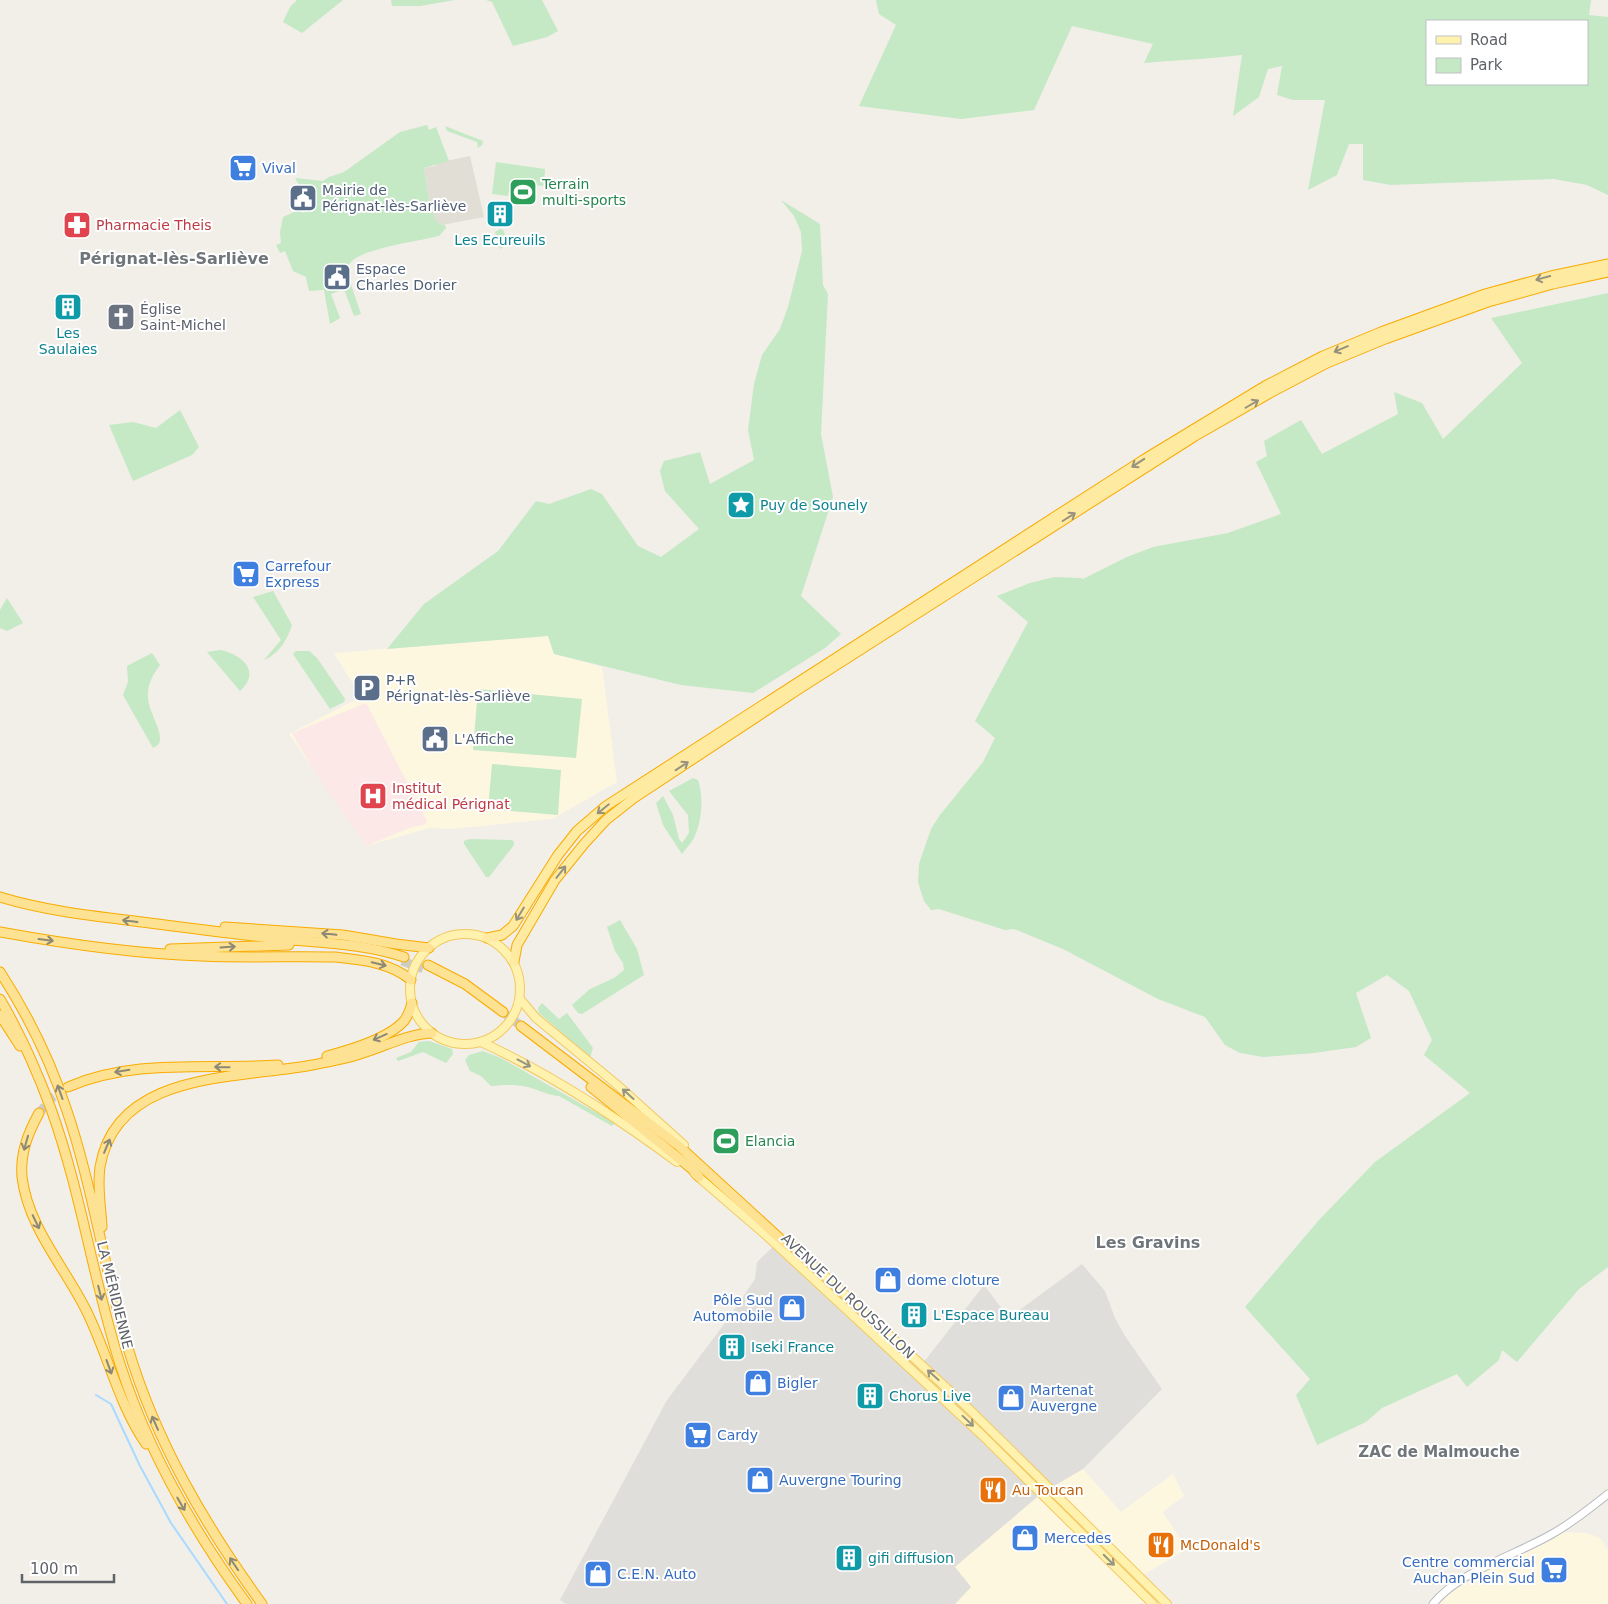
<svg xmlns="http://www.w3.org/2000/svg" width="1608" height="1604" font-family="'DejaVu Sans',sans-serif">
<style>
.commercial{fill:#fef7e0}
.industrial{fill:#e0deda}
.education{fill:#e1ded6}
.medical{fill:#fce8e6}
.green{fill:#c5e8c5;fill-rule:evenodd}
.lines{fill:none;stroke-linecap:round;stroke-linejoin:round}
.stream{stroke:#aadaff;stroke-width:2}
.motorway-tunnel{stroke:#ccccc8;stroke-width:9;stroke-dasharray:9 4.5;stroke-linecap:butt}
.secondary-casing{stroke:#b6babf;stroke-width:9}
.primary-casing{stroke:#f2c960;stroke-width:10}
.trunk-casing{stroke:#f9ab00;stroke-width:11}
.motorway-casing{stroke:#f9ab00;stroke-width:11}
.secondary{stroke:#fff;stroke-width:7}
.primary{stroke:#fff2af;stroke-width:8}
.trunk{stroke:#feeaa1;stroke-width:9}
.motorway{stroke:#fde293;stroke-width:9}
.oneway{stroke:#97927c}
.oneway2{stroke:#8e8975}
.oneway3{stroke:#979581}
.labels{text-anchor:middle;stroke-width:4;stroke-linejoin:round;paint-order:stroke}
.shop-label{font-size:14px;fill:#366cbe;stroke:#fff;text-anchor:start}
.leisure-label{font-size:14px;fill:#27864d;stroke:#fff;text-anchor:start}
.service-label{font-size:14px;fill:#4e5e75;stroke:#fff;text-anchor:start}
.health-label{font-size:14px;fill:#be3a42;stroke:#fff;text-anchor:start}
.culture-label{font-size:14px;fill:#0d838f;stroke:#fff;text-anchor:start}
.worship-label{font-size:14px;fill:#5b616d;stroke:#fff;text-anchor:start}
.street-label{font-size:14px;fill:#5f6368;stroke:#fff}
.food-label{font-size:14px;fill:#c56008;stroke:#fff;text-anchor:start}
.neighbourhood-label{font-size:15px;font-weight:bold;fill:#70757a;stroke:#fff}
.quarter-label{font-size:16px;font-weight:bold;fill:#70757a;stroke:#fff}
</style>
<rect width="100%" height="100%" fill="#f1efe8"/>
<g class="commercial">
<path d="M548,636L554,654L602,667L617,782L552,819L451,829L430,828L366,846L289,734L361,697L334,653Z"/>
<path d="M1083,1469L1121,1512L1173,1474L1184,1496L1163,1512L1185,1547L1184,1551L1136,1579L1161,1604H955L971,1587L954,1567L1042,1493Z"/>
<path d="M1559,1532L1587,1533L1600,1538L1608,1550V1604H1433L1452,1585Z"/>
</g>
<path class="industrial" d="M780,1240L849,1306L918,1367L927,1358L984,1285L1009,1318L1082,1264L1105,1291L1115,1318L1125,1336L1162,1389L1083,1469L1042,1493L955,1567L971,1587L955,1604H566L560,1600L667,1400L728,1319L755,1279L757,1262Z"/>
<path class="education" d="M470,156L484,217L442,225L436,221L434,213H431L424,168L435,166L436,163Z"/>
<path class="medical" d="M366,703L427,821L424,825L412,827L366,846L314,771L292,733Z"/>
<g class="green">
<path d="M297,0H343L302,33L283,22L290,7Z"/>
<path d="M391,0H455L420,6H392Z"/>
<path d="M486,0H542L558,31L547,37L513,46L492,2Z"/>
<path d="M876,0H1591L1589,15L1608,17V195L1587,185L1554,179L1391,185L1363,180V144H1349L1337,175L1308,190L1325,100H1293L1277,95L1282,66L1268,69L1259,97L1233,116L1242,55C1209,59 1176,60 1144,63L1153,44L1072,26L1034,110L961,119L859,106L896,25L879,14ZM1427,21H1587V84H1427Z"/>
<path d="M427,125L429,130L436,127L449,161L424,168L431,213H434L436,221L442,225H445L446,228L439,236C418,241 368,248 353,260C348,264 347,267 347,273L361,314L354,316L344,289L331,294L340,318L330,324L324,290L309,291L306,277L293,271L285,251L280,253L276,245L281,243L280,232L283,217L298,210L303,213L306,211L305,207L311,204L295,178L323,181L329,177L344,172L400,132Z"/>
<path d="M445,126L483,141L482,145L478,148L477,142L447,131Z"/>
<path d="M496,162L545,169L544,186L511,182L508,196L492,194Z"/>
<path d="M515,185L534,188L532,199L513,197Z"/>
<path d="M781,200L820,224L823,285L828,294L821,434L833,497L801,596L841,634L825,648L753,693L681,685L554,654L548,636L387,649L424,604L498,551L536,501L549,504L591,489L602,494L638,546L661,557L699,529L665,491L660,471L664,461L700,452L710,484L754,460L748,430L754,384L762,355L780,329L788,307L802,251L801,232L794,216Z"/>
<path d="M500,229L503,230L506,237L504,246L501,249L499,247L495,232Z"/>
<path d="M1608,293V1267L1579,1289L1517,1362L1502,1350L1499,1360L1467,1387L1457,1374L1382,1408L1366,1422L1317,1445L1296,1395L1310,1379L1245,1307L1319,1220L1375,1162L1470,1093L1424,1055L1432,1040L1409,991L1387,975L1356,993L1371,1038L1356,1047L1314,1053L1263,1057L1240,1053L1225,1045L1205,1017L1158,999L1063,949L1014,929L1005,930L939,909L931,910L924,901L918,882L919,864L931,829L940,815L983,762L995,738L975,721L1028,622L997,596L1030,583L1054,577L1080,578L1083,579L1127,557L1153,547L1228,533L1281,514L1256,462L1267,456L1264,441L1301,420L1322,454L1398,414L1394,392L1422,403L1443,439L1522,363L1491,318Z"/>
<path d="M180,410L199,447L192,455L133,481L109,425L133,422L156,428Z"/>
<path d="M273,591L292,625C287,640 279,654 264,660L281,640L253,597Z"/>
<path d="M7,598L23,623L7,631L0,628V610Z"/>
<path d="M220,650C241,654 262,671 240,691L207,652Z"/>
<path d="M296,651H309L317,658L345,699L344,702L330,709L293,654Z"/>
<path d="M152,653L160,665C153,674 147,685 148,697C148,710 161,729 160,739C160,744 157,746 153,748L123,695L128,682L127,666Z"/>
<path d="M478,689L582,699L576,758L473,750Z"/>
<path d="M492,764L561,770L558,815L488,809Z"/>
<path d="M693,778L698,780C704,798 702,821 694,838C691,844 685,849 682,854L663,825L656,803L663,796L673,815L679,839L682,843L689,833L688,815L669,791Z"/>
<path d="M470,839L512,840L514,842V845L489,877H486L464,844V841Z"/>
<path d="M620,920L637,949L644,975L582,1014L578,1013L572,1005L590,989L614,978L624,970L623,963L615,951L607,927Z"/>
<path d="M542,1003L559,1019L567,1013L593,1048L590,1057L539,1013L538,1008Z"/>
<path d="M429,1041L452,1049L453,1054L446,1063L423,1052L398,1061L396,1058L411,1052L419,1042Z"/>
<path d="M483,1051L501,1058L615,1123L612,1126L559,1096C547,1095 539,1090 528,1087C515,1084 504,1085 491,1086L481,1076L470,1071L465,1060L469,1055Z"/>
</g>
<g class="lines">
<path class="stream" d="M96,1395L111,1404L140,1466L171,1523L227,1604"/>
<g class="motorway-tunnel">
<path d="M402,961L426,970"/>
<path d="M503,1012L521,1026"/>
<path d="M39,1113L53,1097L68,1087"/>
</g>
<defs>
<path id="secondary" d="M1433,1604C1458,1572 1516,1555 1552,1534C1572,1523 1590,1508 1608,1494"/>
<g id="primary">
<circle cx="465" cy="989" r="55"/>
<path d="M520,999L536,1018L615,1083L684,1145"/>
<path d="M481,1042C551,1074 615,1116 677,1162"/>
<path d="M695,1174L767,1236L982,1435L1153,1604"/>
<path d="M788,1242L966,1406L1167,1604"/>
</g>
<g id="trunk">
<path d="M487,938L502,935L513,926L558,855L577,831L606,806L1143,460L1265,386L1323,356L1381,332L1485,294L1551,276L1608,264"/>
<path d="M514,962L517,945L555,880L584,844L606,820L634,798L799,689L1195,436L1270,393L1327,363L1385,339L1488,302L1553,284L1608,272"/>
</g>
<g id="motorway">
<path d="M0,897C46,911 94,916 142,922C188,928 234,934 281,939C323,943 364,944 404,957"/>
<path d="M225,927L343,935L396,944L429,948"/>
<path d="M0,932C66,944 134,954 201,956C246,958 290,956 335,957C361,960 390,962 411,980"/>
<path d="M170,949L289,945"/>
<path d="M428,965L465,984L503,1012"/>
<path d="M0,972C28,1015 51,1062 67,1111C93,1188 104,1270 128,1348C156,1442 205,1525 262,1604"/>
<path d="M0,999C20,1033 37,1071 51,1109C81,1192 93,1280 120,1364C148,1452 193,1530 247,1604"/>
<path d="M0,1015L20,1046"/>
<path d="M521,1026L679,1146L787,1245L792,1246"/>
<path d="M327,1056C350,1050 388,1039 404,1021C408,1016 410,1010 412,1003"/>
<path d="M68,1087C134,1058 208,1070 278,1065"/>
<path d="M591,1087L692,1169L699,1177"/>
<path d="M39,1113C28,1133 20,1153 22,1177C28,1227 64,1266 86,1310C108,1354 118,1403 146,1444"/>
<path d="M102,1227C101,1207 97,1187 100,1167C116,1070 240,1079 312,1065C328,1062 345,1059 360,1054C384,1047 407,1034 432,1033"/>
</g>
</defs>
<use href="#secondary" class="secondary-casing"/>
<use href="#primary" class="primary-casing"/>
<use href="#trunk" class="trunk-casing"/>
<use href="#motorway" class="motorway-casing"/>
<use href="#secondary" class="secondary"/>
<use href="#primary" class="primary"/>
<use href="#trunk" class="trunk"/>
<use href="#motorway" class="motorway"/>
</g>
<defs><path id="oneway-shaft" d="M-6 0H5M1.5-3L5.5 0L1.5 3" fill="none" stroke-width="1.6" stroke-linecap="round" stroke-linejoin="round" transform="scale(1.25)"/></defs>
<g class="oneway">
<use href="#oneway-shaft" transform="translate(1543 278) rotate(165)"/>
<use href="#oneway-shaft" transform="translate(1341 349) rotate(157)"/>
<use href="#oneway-shaft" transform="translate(1252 404) rotate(-30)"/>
<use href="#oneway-shaft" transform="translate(1138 463) rotate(147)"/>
<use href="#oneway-shaft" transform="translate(1069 517) rotate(-32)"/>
<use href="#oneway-shaft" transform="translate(682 766) rotate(-33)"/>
<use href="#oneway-shaft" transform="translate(603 809) rotate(141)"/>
<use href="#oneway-shaft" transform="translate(561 872) rotate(-52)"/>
<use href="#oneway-shaft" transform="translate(520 914) rotate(121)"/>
</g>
<g class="oneway2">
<use href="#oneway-shaft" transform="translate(130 921) rotate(-173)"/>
<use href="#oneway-shaft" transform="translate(329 934) rotate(-174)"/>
<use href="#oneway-shaft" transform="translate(46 940) rotate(7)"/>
<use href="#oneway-shaft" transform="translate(228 947) rotate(-4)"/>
<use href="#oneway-shaft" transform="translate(379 964) rotate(14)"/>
<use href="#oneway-shaft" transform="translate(380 1037) rotate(156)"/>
<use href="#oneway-shaft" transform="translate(222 1067) rotate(-179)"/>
<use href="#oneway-shaft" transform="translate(122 1071) rotate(171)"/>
<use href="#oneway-shaft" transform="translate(60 1092) rotate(-110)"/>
<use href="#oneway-shaft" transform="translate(26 1143) rotate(106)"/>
<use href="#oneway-shaft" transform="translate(107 1146) rotate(-67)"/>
<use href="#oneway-shaft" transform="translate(36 1222) rotate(64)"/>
<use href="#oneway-shaft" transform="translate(100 1293) rotate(76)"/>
<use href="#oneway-shaft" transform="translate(109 1367) rotate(70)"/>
<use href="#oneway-shaft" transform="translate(155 1423) rotate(-114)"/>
<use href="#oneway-shaft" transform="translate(181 1504) rotate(60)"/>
<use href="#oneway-shaft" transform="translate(234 1564) rotate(-124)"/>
</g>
<g class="oneway3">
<use href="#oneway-shaft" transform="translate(524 1063) rotate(28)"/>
<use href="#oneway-shaft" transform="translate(628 1094) rotate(-138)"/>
<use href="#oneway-shaft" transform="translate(933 1375) rotate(-138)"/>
<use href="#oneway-shaft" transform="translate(968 1421) rotate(43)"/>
<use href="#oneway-shaft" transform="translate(1109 1560) rotate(45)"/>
</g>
<defs>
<symbol id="supermarket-square" viewBox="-11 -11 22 22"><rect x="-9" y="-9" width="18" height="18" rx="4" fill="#3f7fe0" stroke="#fff"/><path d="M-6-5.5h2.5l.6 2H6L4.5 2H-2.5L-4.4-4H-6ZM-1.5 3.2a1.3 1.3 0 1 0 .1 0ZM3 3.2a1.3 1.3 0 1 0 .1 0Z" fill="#fff"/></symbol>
<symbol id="stadium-square" viewBox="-11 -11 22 22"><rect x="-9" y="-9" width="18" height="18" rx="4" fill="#2e9e5b" stroke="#fff"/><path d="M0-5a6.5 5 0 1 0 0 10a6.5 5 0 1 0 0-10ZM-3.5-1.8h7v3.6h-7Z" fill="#fff"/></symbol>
<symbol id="civic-square" viewBox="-11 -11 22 22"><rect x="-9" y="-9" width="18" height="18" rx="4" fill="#5c6f8a" stroke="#fff"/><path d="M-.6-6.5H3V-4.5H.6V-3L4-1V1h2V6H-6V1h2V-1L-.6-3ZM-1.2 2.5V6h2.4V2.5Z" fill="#fff"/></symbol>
<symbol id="building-square" viewBox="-11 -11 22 22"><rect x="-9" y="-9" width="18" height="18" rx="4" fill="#0f9aa8" stroke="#fff"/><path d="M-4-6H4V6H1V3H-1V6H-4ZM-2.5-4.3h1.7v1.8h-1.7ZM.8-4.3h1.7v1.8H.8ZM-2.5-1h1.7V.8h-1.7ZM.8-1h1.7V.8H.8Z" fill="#fff"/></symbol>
<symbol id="pharmacy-square" viewBox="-11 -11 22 22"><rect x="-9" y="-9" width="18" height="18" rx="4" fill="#e0444e" stroke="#fff"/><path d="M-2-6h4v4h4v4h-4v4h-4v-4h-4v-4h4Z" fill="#fff"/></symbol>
<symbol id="church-square" viewBox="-11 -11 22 22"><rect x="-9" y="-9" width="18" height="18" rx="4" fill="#6b7280" stroke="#fff"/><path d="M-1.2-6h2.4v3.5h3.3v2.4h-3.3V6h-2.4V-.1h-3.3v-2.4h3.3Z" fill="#fff"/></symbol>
<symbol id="sight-square" viewBox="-11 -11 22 22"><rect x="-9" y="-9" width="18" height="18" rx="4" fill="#0f9aa8" stroke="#fff"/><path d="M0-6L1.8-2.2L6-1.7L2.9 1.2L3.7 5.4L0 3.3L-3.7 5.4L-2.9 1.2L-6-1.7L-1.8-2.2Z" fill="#fff"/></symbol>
<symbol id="parking-square" viewBox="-11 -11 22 22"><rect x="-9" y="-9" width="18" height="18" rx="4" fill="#5c6f8a" stroke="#fff"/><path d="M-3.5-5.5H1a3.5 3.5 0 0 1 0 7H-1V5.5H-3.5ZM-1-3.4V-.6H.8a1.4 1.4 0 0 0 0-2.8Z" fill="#fff"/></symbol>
<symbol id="hospital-square" viewBox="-11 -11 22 22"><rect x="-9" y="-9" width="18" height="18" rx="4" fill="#e0444e" stroke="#fff"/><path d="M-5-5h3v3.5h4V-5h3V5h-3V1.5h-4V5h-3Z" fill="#fff"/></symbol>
<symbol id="shop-square" viewBox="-11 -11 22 22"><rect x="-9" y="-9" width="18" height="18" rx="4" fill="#3f7fe0" stroke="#fff"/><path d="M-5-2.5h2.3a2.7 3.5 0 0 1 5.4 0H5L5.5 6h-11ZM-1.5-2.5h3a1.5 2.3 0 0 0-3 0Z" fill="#fff"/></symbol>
<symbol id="restaurant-square" viewBox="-11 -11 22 22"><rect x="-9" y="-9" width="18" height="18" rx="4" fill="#e8710a" stroke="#fff"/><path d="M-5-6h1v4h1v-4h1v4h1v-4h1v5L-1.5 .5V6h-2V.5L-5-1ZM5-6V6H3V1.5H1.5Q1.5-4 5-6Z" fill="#fff"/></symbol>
</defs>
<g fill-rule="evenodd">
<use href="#supermarket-square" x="227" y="152" width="32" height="32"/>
<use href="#stadium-square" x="507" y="176" width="32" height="32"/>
<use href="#civic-square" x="287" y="182" width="32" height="32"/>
<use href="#building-square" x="484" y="198" width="32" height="32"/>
<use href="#pharmacy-square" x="61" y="209" width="32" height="32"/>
<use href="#civic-square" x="321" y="261" width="32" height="32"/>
<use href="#building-square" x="52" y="291" width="32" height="32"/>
<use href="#church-square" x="105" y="301" width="32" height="32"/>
<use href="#sight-square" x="725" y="489" width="32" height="32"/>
<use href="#supermarket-square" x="230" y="558" width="32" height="32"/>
<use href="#parking-square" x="351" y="672" width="32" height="32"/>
<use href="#civic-square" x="419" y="723" width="32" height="32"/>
<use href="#hospital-square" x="357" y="780" width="32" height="32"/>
<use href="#stadium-square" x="710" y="1125" width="32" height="32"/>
<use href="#shop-square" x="872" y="1264" width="32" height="32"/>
<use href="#shop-square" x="776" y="1292" width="32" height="32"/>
<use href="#building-square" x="898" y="1299" width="32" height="32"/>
<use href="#building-square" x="716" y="1331" width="32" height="32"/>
<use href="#shop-square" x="742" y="1367" width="32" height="32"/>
<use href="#building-square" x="854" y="1380" width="32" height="32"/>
<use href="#shop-square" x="995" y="1382" width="32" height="32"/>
<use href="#supermarket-square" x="682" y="1419" width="32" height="32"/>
<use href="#shop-square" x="744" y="1464" width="32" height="32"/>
<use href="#restaurant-square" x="977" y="1474" width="32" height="32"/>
<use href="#shop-square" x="1009" y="1522" width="32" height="32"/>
<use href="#restaurant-square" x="1145" y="1529" width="32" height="32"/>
<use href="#building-square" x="833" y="1542" width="32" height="32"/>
<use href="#supermarket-square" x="1538" y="1554" width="32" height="32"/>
<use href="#shop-square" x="582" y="1558" width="32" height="32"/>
</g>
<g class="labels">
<g class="shop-label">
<text x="262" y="173">Vival</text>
<text x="265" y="571">Carrefour<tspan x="265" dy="16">Express</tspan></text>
<text x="907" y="1285">dome cloture</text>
<text x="773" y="1305" text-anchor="end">Pôle Sud<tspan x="773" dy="16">Automobile</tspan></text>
<text x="777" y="1388">Bigler</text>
<text x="1030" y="1395">Martenat<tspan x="1030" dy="16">Auvergne</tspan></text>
<text x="717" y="1440">Cardy</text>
<text x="779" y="1485">Auvergne Touring</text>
<text x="1044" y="1543">Mercedes</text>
<text x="1535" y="1567" text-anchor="end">Centre commercial<tspan x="1535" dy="16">Auchan Plein Sud</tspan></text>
<text x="617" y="1579">C.E.N. Auto</text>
</g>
<g class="leisure-label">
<text x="542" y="189">Terrain<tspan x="542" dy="16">multi-sports</tspan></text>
<text x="745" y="1146">Elancia</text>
</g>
<g class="service-label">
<text x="322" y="195">Mairie de<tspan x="322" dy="16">Pérignat-lès-Sarliève</tspan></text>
<text x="356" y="274">Espace<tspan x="356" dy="16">Charles Dorier</tspan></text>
<text x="386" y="685">P+R<tspan x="386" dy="16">Pérignat-lès-Sarliève</tspan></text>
<text x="454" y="744">L'Affiche</text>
</g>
<g class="health-label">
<text x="96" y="230">Pharmacie Theis</text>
<text x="392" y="793">Institut<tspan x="392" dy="16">médical Pérignat</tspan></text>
</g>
<g class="culture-label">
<text x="500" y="245" text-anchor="middle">Les Ecureuils</text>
<text x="68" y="338" text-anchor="middle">Les<tspan x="68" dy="16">Saulaies</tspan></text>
<text x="760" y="510">Puy de Sounely</text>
<text x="933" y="1320">L'Espace Bureau</text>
<text x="751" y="1352">Iseki France</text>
<text x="889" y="1401">Chorus Live</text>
<text x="868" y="1563">gifi diffusion</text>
</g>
<g class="worship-label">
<text x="140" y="314">Église<tspan x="140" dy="16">Saint-Michel</tspan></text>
</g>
<g class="street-label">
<text transform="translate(115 1295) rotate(76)" y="5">LA MÉRIDIENNE</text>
<text transform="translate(848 1296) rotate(43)" y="5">AVENUE DU ROUSSILLON</text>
</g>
<g class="food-label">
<text x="1012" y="1495">Au Toucan</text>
<text x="1180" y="1550">McDonald's</text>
</g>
<g class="neighbourhood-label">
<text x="1439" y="1457">ZAC de Malmouche</text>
</g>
<g class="quarter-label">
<text x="174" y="264">Pérignat-lès-Sarliève</text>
<text x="1148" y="1248">Les Gravins</text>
</g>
</g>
<rect x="1426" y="20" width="162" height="65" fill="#ffffff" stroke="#bfc1c3"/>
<rect x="1436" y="36" width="25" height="8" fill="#fff2af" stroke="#bfc1c3"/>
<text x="1470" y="45" font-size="15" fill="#5f6368">Road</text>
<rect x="1436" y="58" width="25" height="15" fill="#c5e8c5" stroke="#bfc1c3"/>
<text x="1470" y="70" font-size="15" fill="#5f6368">Park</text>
<path d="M22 1574v8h92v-8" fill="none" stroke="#5f6368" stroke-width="2.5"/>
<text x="30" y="1574" font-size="15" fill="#5f6368" stroke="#ffffff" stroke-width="4" paint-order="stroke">100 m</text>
</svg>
